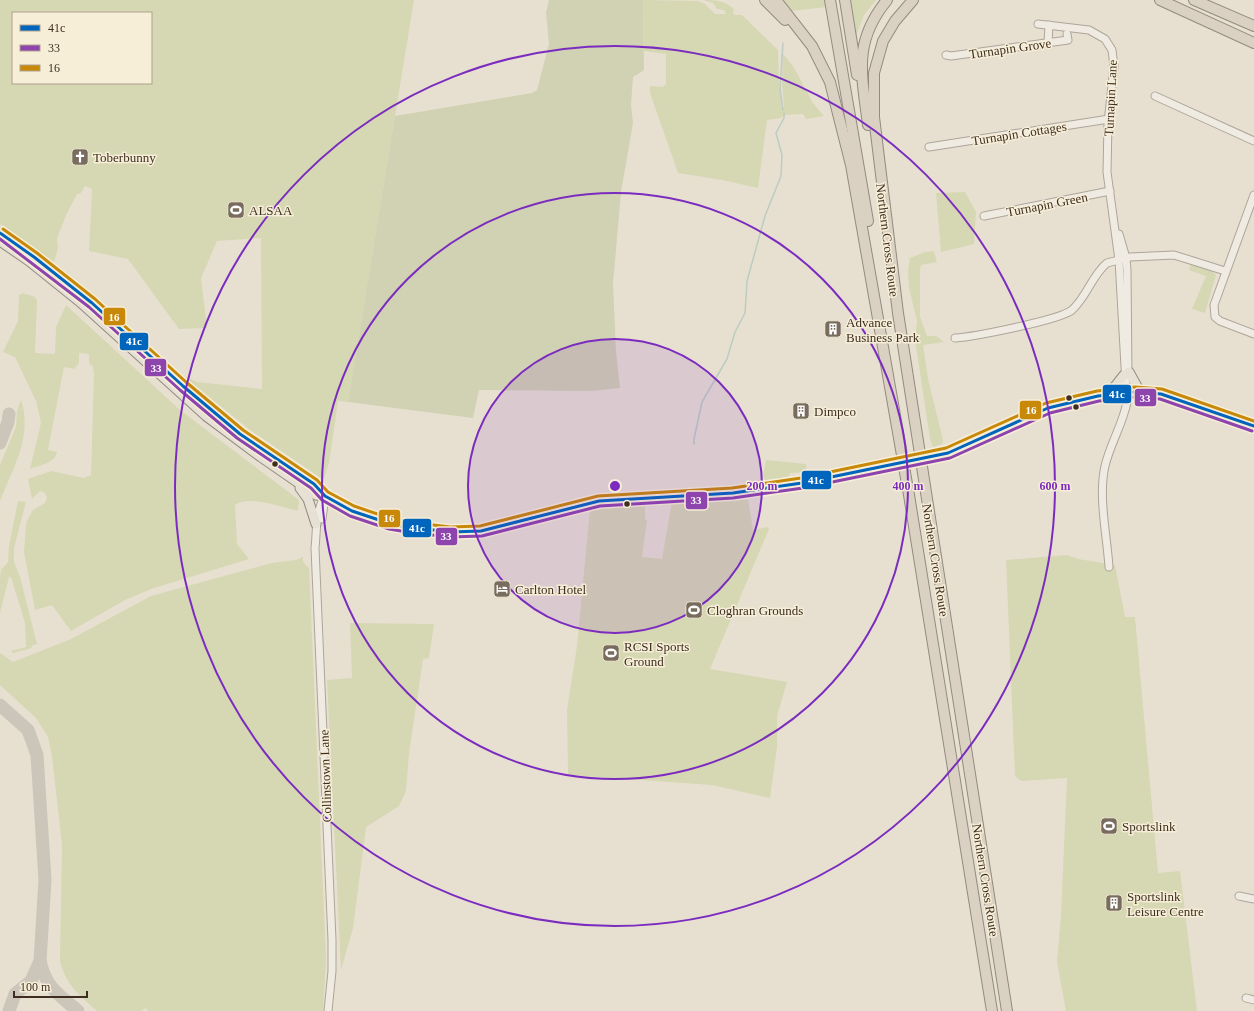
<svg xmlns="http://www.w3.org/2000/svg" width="1254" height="1011" font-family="'Times New Roman',serif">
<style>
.green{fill:#d6d7b3;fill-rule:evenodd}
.cemetery{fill:#d1d1b3}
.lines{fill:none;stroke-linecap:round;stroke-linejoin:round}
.stream{stroke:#bcccc2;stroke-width:1.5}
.taxiway{stroke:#cbc5ba;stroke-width:13}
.major-tunnel{stroke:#c5bcae;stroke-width:9;stroke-dasharray:9 4.5;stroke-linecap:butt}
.minor-casing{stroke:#ada599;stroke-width:9}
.major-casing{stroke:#928b80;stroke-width:11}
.highway-casing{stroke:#928b80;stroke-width:12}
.minor{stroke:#efebe3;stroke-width:7}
.major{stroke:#e6e1d4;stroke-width:9}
.highway{stroke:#dad1c2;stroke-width:10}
.bus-1-casing{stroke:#f7eed8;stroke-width:6}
.bus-2-casing{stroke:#f7eed8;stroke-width:6}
.bus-3-casing{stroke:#f7eed8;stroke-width:6}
.bus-1{stroke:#0065bd;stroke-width:3}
.bus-2{stroke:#8e44ad;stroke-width:3}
.bus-3{stroke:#c88808;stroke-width:3}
.ring{fill:none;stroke:#7b2cbf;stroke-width:2}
.bus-dot{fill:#3d2e20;stroke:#f7eed8;stroke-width:1.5}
.labels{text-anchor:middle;stroke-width:3;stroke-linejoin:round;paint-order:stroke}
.street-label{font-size:13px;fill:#3d2e20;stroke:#f7eed8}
.poi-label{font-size:13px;fill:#3d2e20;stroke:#f7eed8;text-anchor:start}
.centre{fill:#7b2cbf;stroke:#f7eed8;stroke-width:2}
.ring-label{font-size:12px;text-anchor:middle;font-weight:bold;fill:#7b2cbf;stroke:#f7eed8;stroke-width:3;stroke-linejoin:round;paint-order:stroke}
.line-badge{stroke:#f7eed8;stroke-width:1.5}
.badge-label{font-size:11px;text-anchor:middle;font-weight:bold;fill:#fff}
</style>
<rect width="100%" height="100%" fill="#e7e0d1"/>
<g class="green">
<path d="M0,0H414L348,402L338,401L329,463L324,478H321L249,429L186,378L187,377L197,382L262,389L261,238L217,241L201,278L207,328L179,329L128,259L89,251L92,189L85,186L80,194H77L67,213L57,238L58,248L54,262L0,224ZM13,13H151V83H13Z"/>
<path d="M643,0L697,1L705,4L715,14H726L724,10L717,9L713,3L703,0C716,0 724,0 734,9L733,11L734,15H742L778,50L779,84L783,109L784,106L782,84L783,54L793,66L813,103L824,116L806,119L803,114L784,115L781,118L767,120L758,188L722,180L678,173L650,93V86L663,87L666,84V54L644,51Z"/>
<path d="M783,0H826L827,7L791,11Z"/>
<path d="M851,0H876L864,15L856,36Z"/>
<path d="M965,192L976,212L974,244L941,252L936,193Z"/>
<path d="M934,251L938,267L937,262L921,265L920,270V317L927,336H936L944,342L923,345L928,379L943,440L942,444L933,447L930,439L915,339L917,321L909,288L908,270L910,258L925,252Z"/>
<path d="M1191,263L1210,269L1216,275L1205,313L1192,309L1206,276L1189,270Z"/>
<path d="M23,293L35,297L37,301L35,353L55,354L56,327L66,305L180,410L299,500L298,511C281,507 249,495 235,505L237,544L249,559L151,589L125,600L71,631L52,605L35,610L24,552L26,523L33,510L45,503L47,498L45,493L40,491L32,499L28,479L51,471L84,478L91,475L94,374L93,367L89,363V354L79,353V363L74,369L64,367L48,450L57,452C55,463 40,465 30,469L41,423L36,401L15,357L3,352L18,321L19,295Z"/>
<path d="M21,400C33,436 13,468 0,501V465L16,427L17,411Z"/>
<path d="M766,460L806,464V472L790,473L789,476L766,482L763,476Z"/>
<path d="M748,500L753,530L768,527L769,529L710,669L787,682L777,716V747L770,798L712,785L568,775L567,710L577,646L590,510L645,504V520H647L642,557L662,559L672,502Z"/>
<path d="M18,501L26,502L14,548V562L20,577L37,644L31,646L32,648L13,653L11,651L26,647L25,623L11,577H9L0,613V577L1,570L8,562L9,546Z"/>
<path d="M1067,555L1078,559L1115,565L1125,617H1135L1158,873L1180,871L1197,1011H1066L1057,962L1061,915L1067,778L1021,781L1015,776L1006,560Z"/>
<path d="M303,557V562L309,568L326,960L323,1011H148L146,1008L141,1011H97C79,995 66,985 60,961L62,845L52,756L48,737L36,718L0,685V653L13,662L71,639L151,596L272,563L296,560Z"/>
<path d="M350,623L434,624L429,658L423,659L409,753L406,791L399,806L366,827L353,928L341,970L327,680L352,678Z"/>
</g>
<path class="cemetery" d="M549,0H643L644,69L643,71L633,77L631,105L633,123L621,192L613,284L616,352L620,388L592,391L479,390L473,418L348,402L395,116L532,93L537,90L549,44L546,12Z"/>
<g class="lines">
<g class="stream">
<path d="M783,110L780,88L783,43"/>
<path d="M694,444V439L702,402L727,359L735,332L745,313L747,281L765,216L781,176L782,155L776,133L784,118V113"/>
</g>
<g class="taxiway">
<path d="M0,443L8,422L9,414"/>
<path d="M0,705L28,730L37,755L45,880L40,961L31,981L15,994L9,1011"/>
<path d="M40,961C46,988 58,994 78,1011"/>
</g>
<path class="major-tunnel" d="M898,464L926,458"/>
<defs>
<g id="minor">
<path d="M1038,24L1089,30L1105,39L1112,50L1114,66L1108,123L1107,172L1119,260L1127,402C1123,424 1110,444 1105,466C1098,496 1107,536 1109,567"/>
<path d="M1048,43L1049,25"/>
<path d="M946,55L951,56L1068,40L1067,34"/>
<path d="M1155,96L1254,141"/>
<path d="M929,147L1109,119"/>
<path d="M1254,195L1214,305L1215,317L1220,321L1254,334"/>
<path d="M984,216L1110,191"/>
<path d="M1119,234L1126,258L1127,270L1128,377"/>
<path d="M955,338C973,337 1060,320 1072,310C1087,297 1092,275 1107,263L1130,257L1174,255L1225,271"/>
<path d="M325,496C315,512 317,530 315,548L332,940V971L328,1011"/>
<path d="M322,519L325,496"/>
<path d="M1239,896L1254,899"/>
<path d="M1246,998L1254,1000"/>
</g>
<g id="major">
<path d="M0,233L34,257L92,303L183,386L240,434L314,484L325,496L352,511L391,524L450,532L481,531L599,501L752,491L896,464"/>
<path d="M0,241L29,261L80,302L206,416L261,457L316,495L325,496"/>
<path d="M1129,372L1140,392"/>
<path d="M1109,394L1124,375"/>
<path d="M928,458C970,447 1007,425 1046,409C1077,395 1129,388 1162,394C1193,401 1224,415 1254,426"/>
<path d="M300,488L308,499L316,524"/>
</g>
<g id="highway">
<path d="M765,0L785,20"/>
<path d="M776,0L812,46L830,82L851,165L909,495L992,1011"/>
<path d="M830,0L868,221"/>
<path d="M845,0L857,75"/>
<path d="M913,0L895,21L883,41L874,73V117L898,313L1007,1011"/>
<path d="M1160,0L1254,43"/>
<path d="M1194,0L1254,26"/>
<path d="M868,125C862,75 852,43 887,0"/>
</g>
</defs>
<use href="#minor" class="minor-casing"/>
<use href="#major" class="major-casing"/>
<use href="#highway" class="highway-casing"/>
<use href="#minor" class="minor"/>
<use href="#major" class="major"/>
<use href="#highway" class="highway"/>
<defs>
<path id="bus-1" d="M0,233L34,257L92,303L183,386L240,434L314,484L325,496L352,511L391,524L408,527L450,532L481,531L599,501L733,493L802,483L948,453L1048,408L1098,396L1135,392L1161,394L1254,426"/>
<path id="bus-2" d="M0,239L89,307L180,390L237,438L311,488L322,500L350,516L389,529L407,532L450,537L482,536L600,506L733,498L803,488L950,458L1050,413L1099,401L1135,397L1160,399L1252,431"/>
<path id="bus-3" d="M3,229L37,253L95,299L186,382L243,430L317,480L328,492L354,506L392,519L409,522L450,527L480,526L598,496L732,488L801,478L946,448L1046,403L1097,391L1135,387L1162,389L1254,421"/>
</defs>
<use href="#bus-1" class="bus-1-casing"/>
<use href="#bus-2" class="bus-2-casing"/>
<use href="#bus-3" class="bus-3-casing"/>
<use href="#bus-1" class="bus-1"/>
<use href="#bus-2" class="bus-2"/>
<use href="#bus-3" class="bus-3"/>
</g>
<circle cx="615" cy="486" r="147" fill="#7b2cbf" fill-opacity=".12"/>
<g class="ring">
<circle cx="615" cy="486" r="147"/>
<circle cx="615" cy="486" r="293"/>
<circle cx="615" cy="486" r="440"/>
</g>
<defs>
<symbol id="church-square" viewBox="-11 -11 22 22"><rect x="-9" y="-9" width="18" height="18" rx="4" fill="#786c5e" stroke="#f7eed8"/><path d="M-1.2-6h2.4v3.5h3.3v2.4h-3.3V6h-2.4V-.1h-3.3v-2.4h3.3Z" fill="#fff"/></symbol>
<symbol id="stadium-square" viewBox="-11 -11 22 22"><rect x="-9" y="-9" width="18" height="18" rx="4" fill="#786c5e" stroke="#f7eed8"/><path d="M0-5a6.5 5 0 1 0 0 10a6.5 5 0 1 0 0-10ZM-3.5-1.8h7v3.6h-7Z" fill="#fff"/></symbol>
<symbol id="building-square" viewBox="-11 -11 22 22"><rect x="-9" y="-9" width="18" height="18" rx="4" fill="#786c5e" stroke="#f7eed8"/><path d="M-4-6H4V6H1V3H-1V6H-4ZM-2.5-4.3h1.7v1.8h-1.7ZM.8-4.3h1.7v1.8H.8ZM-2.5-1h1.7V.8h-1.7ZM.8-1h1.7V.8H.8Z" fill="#fff"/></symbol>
<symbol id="hotel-square" viewBox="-11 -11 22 22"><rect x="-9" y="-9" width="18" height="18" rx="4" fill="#786c5e" stroke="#f7eed8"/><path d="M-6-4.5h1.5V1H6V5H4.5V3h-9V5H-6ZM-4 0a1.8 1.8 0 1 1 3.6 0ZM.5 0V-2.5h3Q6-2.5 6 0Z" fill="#fff"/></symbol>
</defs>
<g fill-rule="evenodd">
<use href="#church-square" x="70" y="147" width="20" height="20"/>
<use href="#stadium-square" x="226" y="200" width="20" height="20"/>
<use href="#building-square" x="823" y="319" width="20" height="20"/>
<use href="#building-square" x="791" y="401" width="20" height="20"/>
<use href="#hotel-square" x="492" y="579" width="20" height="20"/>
<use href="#stadium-square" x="684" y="600" width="20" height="20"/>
<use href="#stadium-square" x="601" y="643" width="20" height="20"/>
<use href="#stadium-square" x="1099" y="816" width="20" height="20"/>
<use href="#building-square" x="1104" y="893" width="20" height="20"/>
</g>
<g class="bus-dot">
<circle cx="1069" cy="398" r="3.5"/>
<circle cx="1076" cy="407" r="3.5"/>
<circle cx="275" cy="464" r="3.5"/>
<circle cx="627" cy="504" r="3.5"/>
</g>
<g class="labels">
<g class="street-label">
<text transform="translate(1010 48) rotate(-8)" y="5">Turnapin Grove</text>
<text transform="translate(1110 98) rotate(-87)" y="5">Turnapin Lane</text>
<text transform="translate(1019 133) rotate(-9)" y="5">Turnapin Cottages</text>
<text transform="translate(1047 204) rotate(-11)" y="5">Turnapin Green</text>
<text transform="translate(888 240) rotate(83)" y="5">Northern Cross Route</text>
<text transform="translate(936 560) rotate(81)" y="5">Northern Cross Route</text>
<text transform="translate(325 776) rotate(-92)" y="5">Collinstown Lane</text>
<text transform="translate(986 880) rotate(81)" y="5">Northern Cross Route</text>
</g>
<g class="poi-label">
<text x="93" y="162">Toberbunny</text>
<text x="249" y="215">ALSAA</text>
<text x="846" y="327">Advance<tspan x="846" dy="15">Business Park</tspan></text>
<text x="814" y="416">Dimpco</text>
<text x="515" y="594">Carlton Hotel</text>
<text x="707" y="615">Cloghran Grounds</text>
<text x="624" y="651">RCSI Sports<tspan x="624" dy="15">Ground</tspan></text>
<text x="1122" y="831">Sportslink</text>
<text x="1127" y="901">Sportslink<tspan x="1127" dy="15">Leisure Centre</tspan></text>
</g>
</g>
<circle cx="615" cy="486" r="6" class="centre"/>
<g class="ring-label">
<text x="762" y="490">200 m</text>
<text x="908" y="490">400 m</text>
<text x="1055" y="490">600 m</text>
</g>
<g class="line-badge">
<rect x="103" y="307" width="23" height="19" rx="4" fill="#c88808"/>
<rect x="119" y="332" width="30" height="19" rx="4" fill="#0065bd"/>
<rect x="144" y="358" width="23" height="19" rx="4" fill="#8e44ad"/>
<rect x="1102" y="384" width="30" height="20" rx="4" fill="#0065bd"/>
<rect x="1134" y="388" width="23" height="19" rx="4" fill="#8e44ad"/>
<rect x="1019" y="400" width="23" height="20" rx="4" fill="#c88808"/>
<rect x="801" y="470" width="31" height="20" rx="4" fill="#0065bd"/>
<rect x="685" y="491" width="23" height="19" rx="4" fill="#8e44ad"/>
<rect x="378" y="509" width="23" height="19" rx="4" fill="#c88808"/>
<rect x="402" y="518" width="30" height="20" rx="4" fill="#0065bd"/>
<rect x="435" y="527" width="23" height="19" rx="4" fill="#8e44ad"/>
</g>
<g class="badge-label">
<text x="114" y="321">16</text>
<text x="134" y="345">41c</text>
<text x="156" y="372">33</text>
<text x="1117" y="398">41c</text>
<text x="1145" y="402">33</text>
<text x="1031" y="414">16</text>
<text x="816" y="484">41c</text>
<text x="696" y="504">33</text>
<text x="389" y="522">16</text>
<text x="417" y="532">41c</text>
<text x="446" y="540">33</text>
</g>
<rect x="12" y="12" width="140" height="72" fill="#f7eed8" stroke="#ada18e"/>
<rect x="20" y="25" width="20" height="6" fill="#0065bd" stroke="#ada18e"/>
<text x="48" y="32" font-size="12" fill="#3d2e20">41c</text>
<rect x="20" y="45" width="20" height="6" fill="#8e44ad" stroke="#ada18e"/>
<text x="48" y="52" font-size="12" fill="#3d2e20">33</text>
<rect x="20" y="65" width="20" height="6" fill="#c88808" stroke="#ada18e"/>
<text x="48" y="72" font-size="12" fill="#3d2e20">16</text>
<path d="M14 991v6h73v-6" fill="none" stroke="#3d2e20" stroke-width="2"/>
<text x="20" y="991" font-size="12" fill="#3d2e20" stroke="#f7eed8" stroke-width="3" paint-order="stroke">100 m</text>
</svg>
